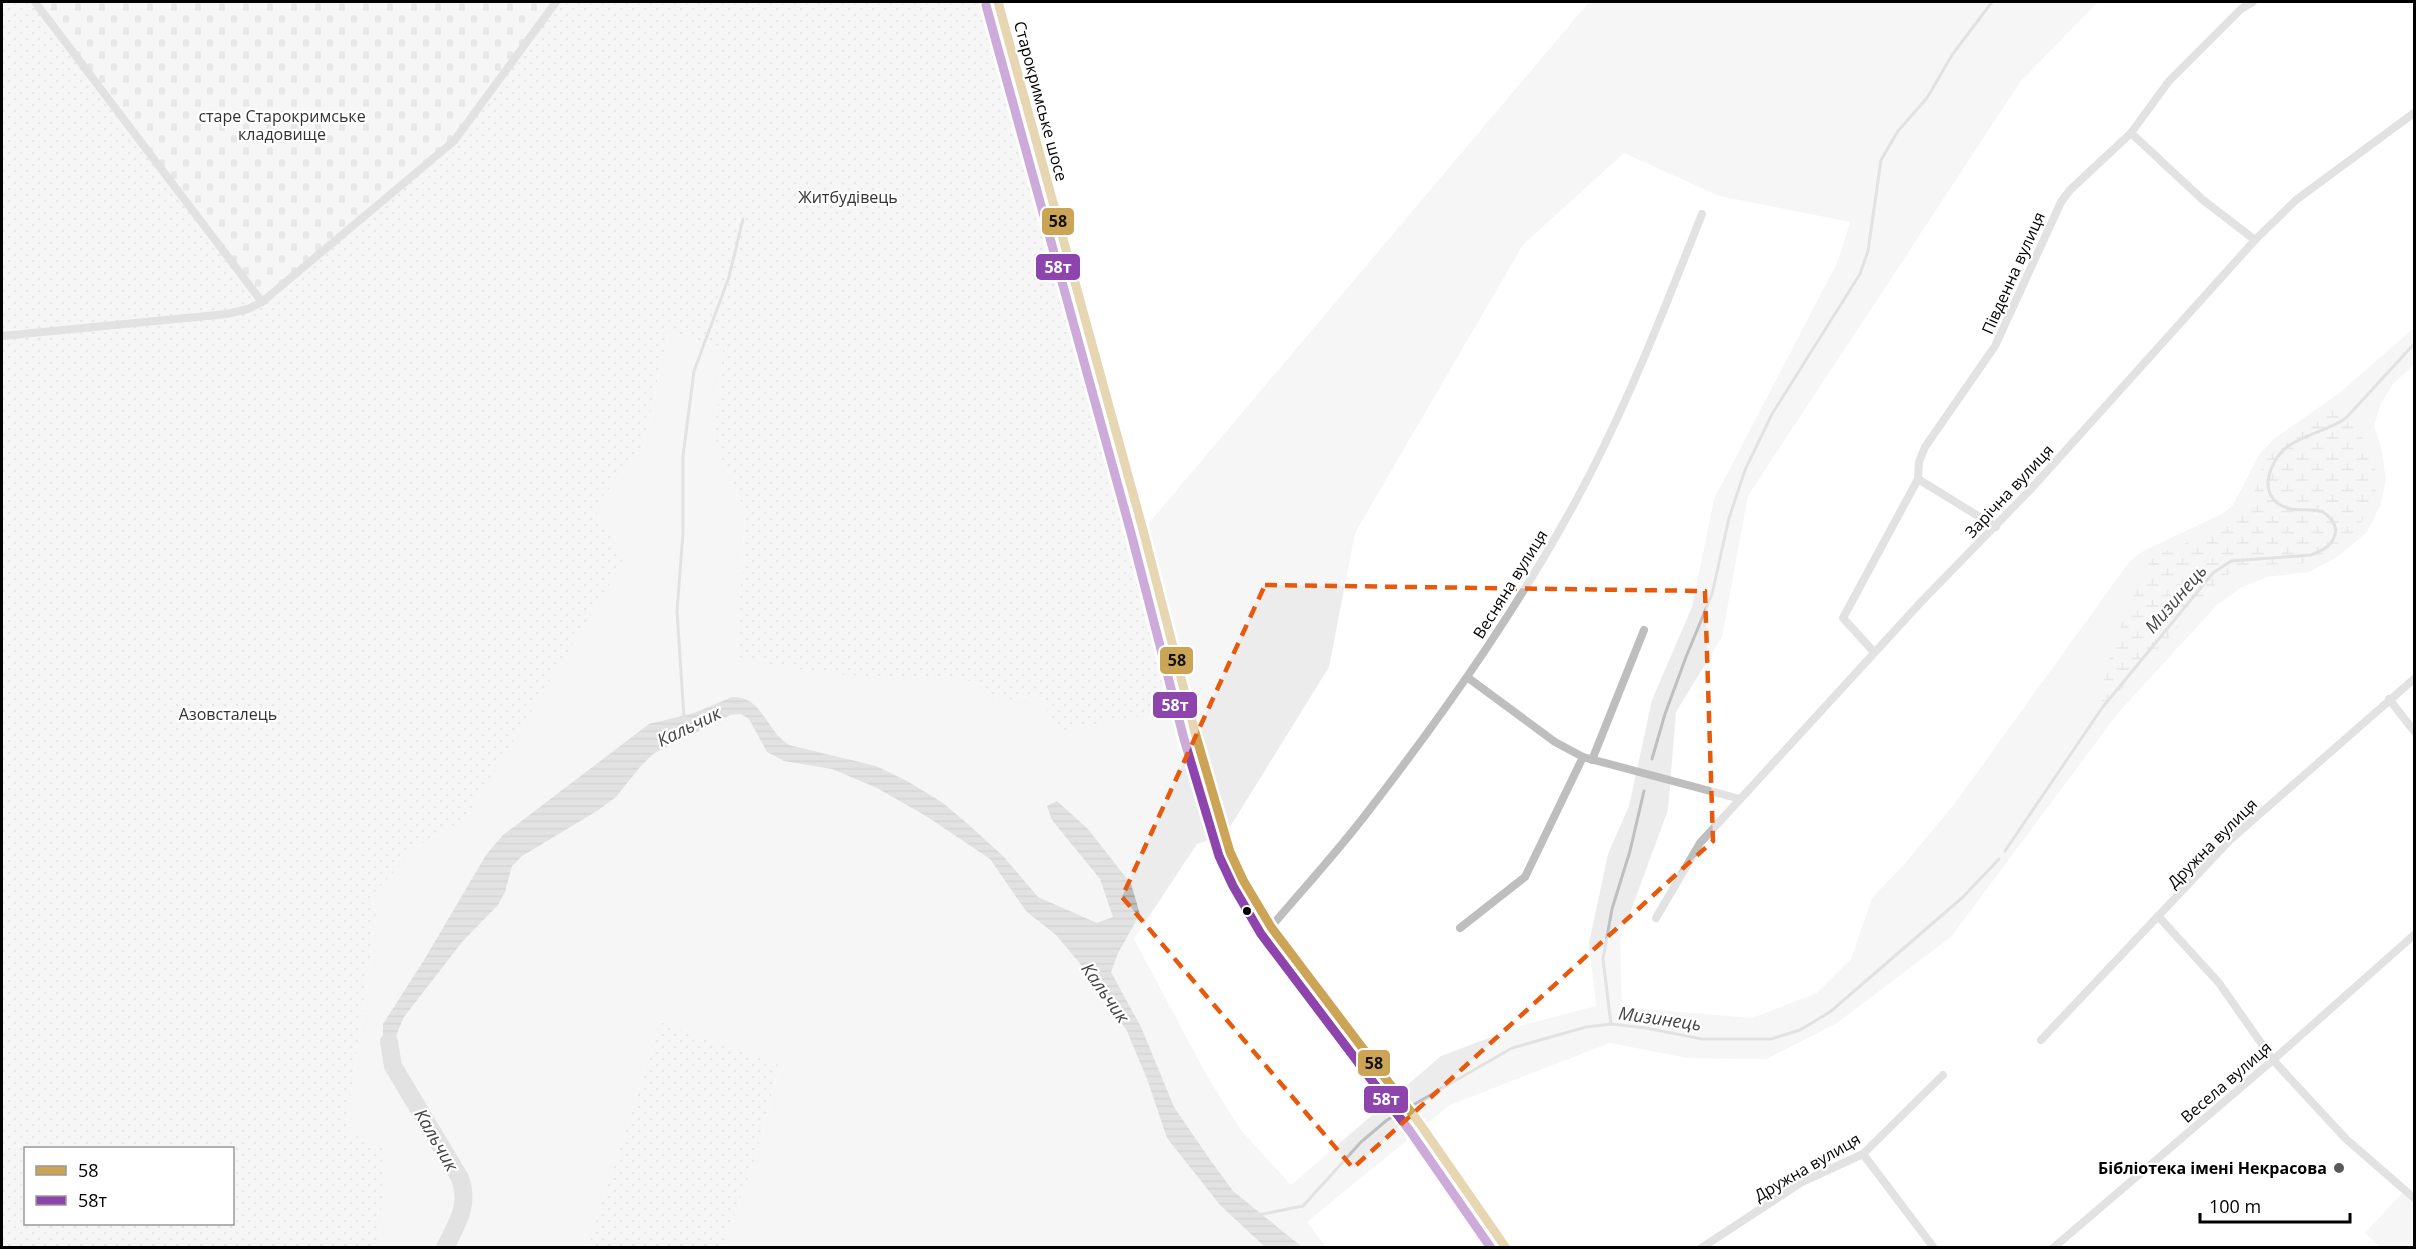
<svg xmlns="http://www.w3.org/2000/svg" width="2416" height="1249" font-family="'Open Sans',sans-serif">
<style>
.green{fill:#ececec;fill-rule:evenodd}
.wetland{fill:url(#wetland-marsh)}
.cemetery{fill:url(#cemetery-stones)}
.garden{fill:url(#garden-dots);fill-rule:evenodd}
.water{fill:url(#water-rules)}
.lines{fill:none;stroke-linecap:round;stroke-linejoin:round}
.stream{stroke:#bfbfbf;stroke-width:3}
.river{stroke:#bfbfbf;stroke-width:18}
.minor{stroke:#bebebe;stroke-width:8}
.tertiary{stroke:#bebebe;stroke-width:10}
.bus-1-casing{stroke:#fff;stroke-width:14}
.bus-2-casing{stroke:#fff;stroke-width:14}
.bus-1{stroke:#cba456;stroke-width:9}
.bus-2{stroke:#8e44ad;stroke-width:9}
.marked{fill:none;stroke:#e8590c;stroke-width:4.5;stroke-dasharray:12 8;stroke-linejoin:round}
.bus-dot{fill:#000;stroke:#fff;stroke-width:2}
.poi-dot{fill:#595959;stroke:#fff;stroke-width:2}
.labels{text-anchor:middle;stroke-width:4.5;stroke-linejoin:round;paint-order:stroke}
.street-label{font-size:16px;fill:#000;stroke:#fff}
.park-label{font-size:16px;fill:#333;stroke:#fff}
.poi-label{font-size:16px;font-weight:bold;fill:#000;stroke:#fff;text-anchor:end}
.water-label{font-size:18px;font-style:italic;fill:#444;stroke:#fff}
.line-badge{stroke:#fff;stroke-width:2}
.badge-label{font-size:16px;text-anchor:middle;font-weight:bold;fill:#fff}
.pale-badge-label{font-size:16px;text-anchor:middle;font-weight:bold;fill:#111}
</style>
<defs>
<pattern id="wetland-marsh" width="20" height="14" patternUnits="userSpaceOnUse" patternTransform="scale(1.5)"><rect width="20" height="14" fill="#ececec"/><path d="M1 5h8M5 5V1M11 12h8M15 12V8" fill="none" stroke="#c9c9c9"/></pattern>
<pattern id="cemetery-stones" width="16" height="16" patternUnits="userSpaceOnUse" patternTransform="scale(1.5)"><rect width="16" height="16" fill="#ececec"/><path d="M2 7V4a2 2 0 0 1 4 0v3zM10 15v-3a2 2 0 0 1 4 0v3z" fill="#c9c9c9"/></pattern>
<pattern id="garden-dots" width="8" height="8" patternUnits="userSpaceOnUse" patternTransform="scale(1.5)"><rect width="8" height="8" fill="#ececec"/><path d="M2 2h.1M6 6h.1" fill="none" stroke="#c9c9c9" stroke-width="1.8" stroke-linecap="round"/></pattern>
<pattern id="water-rules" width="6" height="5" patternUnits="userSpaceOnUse" patternTransform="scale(1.5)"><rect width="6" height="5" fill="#bfbfbf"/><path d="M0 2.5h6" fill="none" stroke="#a2a2a2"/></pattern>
</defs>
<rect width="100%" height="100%" fill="#fff"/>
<g class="green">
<path d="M1589,2H2098L2021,81L1748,496L1722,637L1676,712L1668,810L1620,940L1622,1007L1752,1018L1817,993L1851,959L1872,898L1907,861L1955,803L2129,562L2143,551L2222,514L2233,505L2259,455L2275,438L2338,394L2414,328V365L2394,383L2381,403L2374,426L2382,451L2386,480L2381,504L2367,532L2337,557L2309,572L2267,577L2242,587L2217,605L2118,713L1951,937L1837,1023L1767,1059L1687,1058L1610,1043L1450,1105L1307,1222L1326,1247H723L756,1156L779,1066L660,1022L588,1247H378L346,1131L376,913L371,896L420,844L443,833L466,817L483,789L594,508L643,446L668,332L723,348L714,440L745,511L737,658L973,681L1003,701L1038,694L1060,731L1114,720L1143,530ZM1624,153L1719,196L1850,222L1838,261L1714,499L1692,607L1652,700L1629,806L1608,854L1589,943L1596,1006L1523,1025L1441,1056L1291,1185L1240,1129L1206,1074L1134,939L1197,844L1225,835L1329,667L1355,533L1523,245Z"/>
<path d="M2402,1193L2414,1204V1247H2380L2365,1233Z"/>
</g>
<path class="wetland" d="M2331,411C2347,413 2358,431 2366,444C2377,461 2380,486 2372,504C2358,534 2331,560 2297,564C2286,565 2275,564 2265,565C2253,566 2240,566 2230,573C2211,585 2197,605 2182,622C2156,652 2132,682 2102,708C2099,667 2131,603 2148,564L2156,555C2179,545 2230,528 2246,509C2257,495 2256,476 2265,462C2280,438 2308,424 2331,411Z"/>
<path class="cemetery" d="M36,2H556L454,141L262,302Z"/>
<g class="garden">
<path d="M2,2H36L262,301L454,141L556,2H998L1189,707L1060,731L1037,694L1003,701L973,681L828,674L737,658L745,511L714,440L723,348L668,332L643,446L594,508L624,561L466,817L443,833L420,844L371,896L376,913L346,1131L386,1149L378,1247L2,1248ZM26,1148H232V1224H26Z"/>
<path d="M660,1022L779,1065L756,1156L723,1247H588Z"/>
</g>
<path class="water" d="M732,697C763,696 765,730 789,745L876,766L907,781L943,803L969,825L1004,857L1038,897L1097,923L1113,917L1100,879L1052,820L1047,806L1057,801L1088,829L1131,884L1140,914L1118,953L1111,972L1141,1027L1174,1107L1211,1161L1233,1191L1302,1247H1265L1220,1205L1167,1138L1147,1079L1127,1031L1087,972L1056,935L1026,911L990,859L926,816L877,788L832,769L784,761L767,752L749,719L741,714L730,715L653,754L640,767L616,797L597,811L522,856L512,866L505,892L498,905L462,942L404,1017L397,1033L393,1066L383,1039V1024L424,960L486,855L503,835L649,724L694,713Z"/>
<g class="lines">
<g class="stream">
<path d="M684,718L677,611L683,533V456L694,371L729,277L743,219"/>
<path d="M1652,759L1665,714L1686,657L1712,594L1729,518L1745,470L1772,414L1860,274L1868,251L1881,160L1898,131L1927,98L1952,55L1992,2"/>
<path d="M2005,851L2102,708L2213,573L2231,561L2311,555C2324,550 2334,545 2336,530C2334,522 2330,516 2323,512C2312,508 2301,511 2290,509C2256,500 2267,463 2287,447C2304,434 2328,431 2346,418L2414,344"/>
<path d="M1611,1024L1603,959L1612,909L1630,851L1644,791"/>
<path d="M1258,1215L1303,1206L1361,1142L1387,1120L1512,1048L1586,1027L1611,1024L1646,1028L1702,1039H1771L1800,1030L1830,1012L1963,897L1999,859"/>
</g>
<path class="river" d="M389,1042L393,1066L460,1178C470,1205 457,1223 445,1248"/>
<g class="minor">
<path d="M35,2L262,302"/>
<path d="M2131,133L2203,200L2255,240"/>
<path d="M2,336L227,314L248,309L262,302L454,141L556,2"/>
<path d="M1918,479L1996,527"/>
<path d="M1874,652L1843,618L1918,479L1919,462L1925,447L1995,346L2061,202L2070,190L2131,133L2169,81L2241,9L2253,2"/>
<path d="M1467,677L1555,742L1583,757L1740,799"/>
<path d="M2389,699L2414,731"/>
<path d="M1592,760L1644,630"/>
<path d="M2158,916L2219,983L2273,1060L2346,1139L2414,1198"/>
<path d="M1656,918L1700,843L1921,602L2029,491L2255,240L2296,200L2414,113"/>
<path d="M1271,927C1304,888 1339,850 1370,809C1451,704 1528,594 1589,476C1633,391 1667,302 1702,214"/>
<path d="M1460,928L1525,877L1583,757"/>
<path d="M2041,1040L2230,840L2414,679"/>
<path d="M1863,1154L1934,1248"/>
<path d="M1701,1248L1802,1182L1863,1154L1943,1075"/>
<path d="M2053,1248L2273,1060L2414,935"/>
</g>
<path class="tertiary" d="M998,2L1143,530L1196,736L1230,852L1243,880L1271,927L1420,1124L1506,1248"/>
<defs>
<path id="bus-1" d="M998,2L1143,530L1196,736L1230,852L1243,880L1271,927L1420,1124L1506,1248"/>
<path id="bus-2" d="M986,5L1131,533L1184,739L1219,856L1233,886L1261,934L1410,1131L1491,1248"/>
</defs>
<use href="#bus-1" class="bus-1-casing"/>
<use href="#bus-2" class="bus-2-casing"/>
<use href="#bus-1" class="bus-1"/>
<use href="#bus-2" class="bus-2"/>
</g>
<path d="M0 0H2416V1249H0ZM1265,585L1705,591L1713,841L1353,1168L1122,897Z" fill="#fff" fill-opacity=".55" fill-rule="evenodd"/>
<path class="marked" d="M1265,585L1705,591L1713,841L1353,1168L1122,897Z"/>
<circle class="bus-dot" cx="1247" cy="911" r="5"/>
<circle class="poi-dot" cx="2339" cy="1168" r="6"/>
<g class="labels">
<g class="street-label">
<text transform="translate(1041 101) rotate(75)" y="6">Старокримське шосе</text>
<text transform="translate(2013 273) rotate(-66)" y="6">Південна вулиця</text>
<text transform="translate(2009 491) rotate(-47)" y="6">Зарічна вулиця</text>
<text transform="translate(1510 584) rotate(-58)" y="6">Весняна вулиця</text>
<text transform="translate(2212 843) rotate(-45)" y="6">Дружна вулиця</text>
<text transform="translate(2226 1082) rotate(-41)" y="6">Весела вулиця</text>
<text transform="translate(1807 1167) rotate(-30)" y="6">Дружна вулиця</text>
</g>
<g class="park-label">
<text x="282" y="122">старе Старокримське<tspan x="282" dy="18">кладовище</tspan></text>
<text x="848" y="203">Житбудівець</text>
<text x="228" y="720">Азовсталець</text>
</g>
<g class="poi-label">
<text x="2327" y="1174">Бібліотека імені Некрасова</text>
</g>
<g class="water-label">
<text transform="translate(2176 599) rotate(-49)" y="6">Мизинець</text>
<text transform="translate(689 727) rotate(-26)" y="6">Кальчик</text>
<text transform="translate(1105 993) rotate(55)" y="6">Кальчик</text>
<text transform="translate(1660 1019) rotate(8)" y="6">Мизинець</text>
<text transform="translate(436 1140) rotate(60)" y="6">Кальчик</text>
</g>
</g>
<g class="line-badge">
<rect x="1041" y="207" width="34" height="29" rx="6" fill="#cba456"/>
<rect x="1035" y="253" width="46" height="28" rx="6" fill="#8e44ad"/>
<rect x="1159" y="646" width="35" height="29" rx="6" fill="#cba456"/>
<rect x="1152" y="691" width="46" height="28" rx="6" fill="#8e44ad"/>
<rect x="1357" y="1049" width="34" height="28" rx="6" fill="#cba456"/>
<rect x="1363" y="1085" width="46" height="29" rx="6" fill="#8e44ad"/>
</g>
<g class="badge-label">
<text x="1058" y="273">58т</text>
<text x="1175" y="711">58т</text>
<text x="1386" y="1105">58т</text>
</g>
<g class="pale-badge-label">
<text x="1058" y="227">58</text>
<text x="1177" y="666">58</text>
<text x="1374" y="1069">58</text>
</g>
<rect width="2416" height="1249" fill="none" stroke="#000000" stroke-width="6"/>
<rect x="24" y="1147" width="210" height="78" fill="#ffffff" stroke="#999999" stroke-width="1.5"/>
<rect x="36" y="1166" width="30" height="9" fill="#cba456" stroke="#999999" stroke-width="1.5"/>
<text x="78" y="1177" font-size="18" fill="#000000">58</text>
<rect x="36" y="1196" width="30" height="9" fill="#8e44ad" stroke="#999999" stroke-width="1.5"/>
<text x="78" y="1207" font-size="18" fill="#000000">58т</text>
<path d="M2200 1213v9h150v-9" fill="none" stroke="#000000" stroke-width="3"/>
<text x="2209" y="1213" font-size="18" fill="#000000" stroke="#ffffff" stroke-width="4.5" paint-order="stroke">100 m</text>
</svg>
